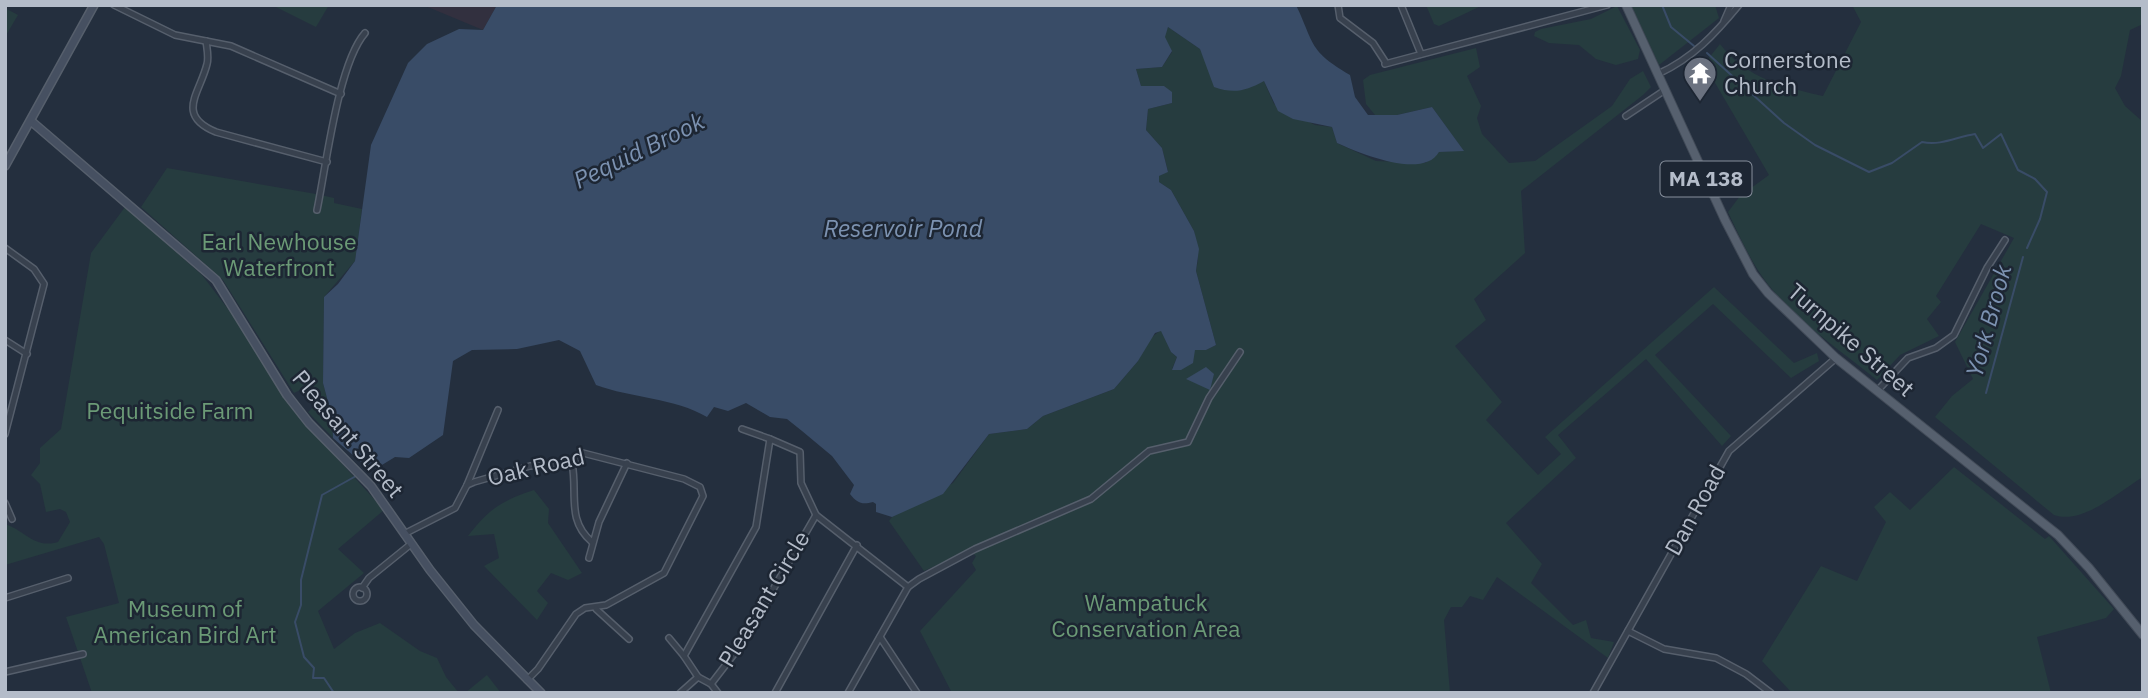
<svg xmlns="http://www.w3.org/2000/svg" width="2148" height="698" font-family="'IBM Plex Sans',sans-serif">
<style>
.medical{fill:#32303f}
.green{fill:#263c3f}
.water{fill:#394c67}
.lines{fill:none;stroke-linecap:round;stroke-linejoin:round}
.stream{stroke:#394c67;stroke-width:2}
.street-casing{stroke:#565f6c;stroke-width:8}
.secondary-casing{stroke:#565f6c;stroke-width:10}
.primary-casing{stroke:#414a57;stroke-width:10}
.street{stroke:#38414e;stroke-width:5}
.secondary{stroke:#465061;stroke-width:7}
.primary{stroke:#56606e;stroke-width:8}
.labels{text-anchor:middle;stroke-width:5;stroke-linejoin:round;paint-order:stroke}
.shield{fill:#1d2633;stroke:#878f9c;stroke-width:2}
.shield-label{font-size:21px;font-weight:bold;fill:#b4bcc9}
.poi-label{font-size:23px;fill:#b4bcc9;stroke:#1d2633;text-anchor:start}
.park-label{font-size:23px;fill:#6b9a76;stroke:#1d2633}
.street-label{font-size:23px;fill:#b4bcc9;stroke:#1d2633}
.water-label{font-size:24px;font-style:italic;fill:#7c92b1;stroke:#1d2633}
</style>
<rect width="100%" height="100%" fill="#242f3e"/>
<path class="medical" d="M423,5H497L483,30Z"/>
<g class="green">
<path d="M272,5H329L316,27Z"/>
<path d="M1426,5H1483L1439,26L1434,24Z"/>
<path d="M1631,5H1715L1719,18L1659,65Z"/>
<path d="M1852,5H2143V24L2130,30L2121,76L2115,88L2125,106L2143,122V477C2118,492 2083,525 2054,515L1935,417L1952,396L1973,379L1955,342L2014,238L1981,224L1936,296L1941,302L1927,319L1939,336L1900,355L1877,380C1839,349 1794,320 1764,279C1749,258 1739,235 1728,212L1740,196L1769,175L1704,64L1720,44C1745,78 1784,87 1823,96L1861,22Z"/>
<path d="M1617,6L1640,50L1638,59L1616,65L1596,59L1579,45L1549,43L1534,36L1535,32L1541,29L1591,19Z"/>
<path d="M5,8L18,15L5,37Z"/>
<path d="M1168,27L1200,49L1206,62L1264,81L1274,104L1315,125L1332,127L1337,143L1376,161L1425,163L1439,152L1463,150L1432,107L1397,115H1375L1366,104L1363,80L1370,75L1476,48L1480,67L1467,76L1481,106L1477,118L1482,134L1509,163L1535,161L1612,106L1630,79L1643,71L1651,87L1643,95L1521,191L1525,253L1474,299L1486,320L1455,346L1502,402L1486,420L1538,475L1561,454L1545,437L1714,287L1794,363L1817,353L1819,361L1791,378L1713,304L1655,355L1731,436L1722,446L1646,359L1558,435L1576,458L1506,523L1542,564L1531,583L1573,625L1586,620L1591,638L1614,642L1608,658L1497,577L1483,600L1470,596L1462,607H1451L1444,620L1450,693H952L920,631L976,570L972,563L976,556L969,551L924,571L889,521L892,517L953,483L989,434L1027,429L1043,416L1114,389L1138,361L1148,340L1161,330L1171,352L1177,357L1172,369L1195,349L1206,350L1216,345L1196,271L1198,260L1194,231L1171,190L1159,182V176L1168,171L1162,148L1146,130L1148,109L1172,103L1164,86H1141L1136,69L1162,67L1172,52L1164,37Z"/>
<path d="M167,168L316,194L334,198V203L362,209L355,261L324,297L323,383L332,417L333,438L308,412L318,403L313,384L294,393L223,280L141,207Z"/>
<path d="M125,207L202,275L247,334L294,411L384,510L338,549L364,573L318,611L334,649L355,633L380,623L420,651L437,658L446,677L459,693H92L66,617L119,603L104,544L99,537L5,565V524C26,531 34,549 58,542L70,522L66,512L60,509L46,512L40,484L31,475L40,463V448L61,429L91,253Z"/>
<path d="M1954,467L2045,539L2049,536L2114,609L2106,618L2037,637L2051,693H1792L1762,661L1821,566L1857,581L1886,522L1874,507L1890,492L1910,510Z"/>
<path d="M534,490L549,509L548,523L582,573L568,580L551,573L537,591L548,603L537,620L484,566L499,558L494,534L468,536C490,508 501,501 534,490Z"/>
<path d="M487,675L501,693H465Z"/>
</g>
<g class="water">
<path d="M497,5H1296C1315,45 1308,50 1350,75L1355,97L1368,115H1397L1432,107L1464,151L1439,152C1423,180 1359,153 1337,143L1332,127L1293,119L1278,111L1264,81C1246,91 1234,94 1214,87L1200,49L1168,27L1165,37L1172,51L1162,67L1136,69L1141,86H1164L1172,92V103L1148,109L1146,130L1162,148L1168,172L1159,176V182L1171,190L1194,231L1199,249L1196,271L1216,345L1206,350H1195L1193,363L1181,370H1172L1177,357L1171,352L1161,331L1155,333L1138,361L1114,389L1043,416L1027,429L989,434L943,494L892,517L876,512V504L873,502C862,505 857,503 850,494L854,485L832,456L802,431L787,419L770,417L746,403L728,411L714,407L707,417C675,398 631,398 596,385L580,351L559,340L517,349L472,350L453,361L443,435L409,458L395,457L377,468L369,469L333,438L332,417L323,383L324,297L338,284L355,261L371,145L408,63L427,44L459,29L483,30Z"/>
<path d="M1206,367L1214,374L1210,390L1186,379Z"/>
</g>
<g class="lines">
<g class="stream">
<path d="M1662,5L1671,27L1694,46"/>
<path d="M1707,53L1784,123L1815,145L1869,172L1892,163L1922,142C1941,146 1956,137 1975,134L1983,148L2001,134L2018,170L2035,179L2047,192L2040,219L2027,248"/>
<path d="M1986,393L2023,257"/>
<path d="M334,693L324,678H313L314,668L304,657L295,622L301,605V580L322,495L356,476"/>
</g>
<defs>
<g id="street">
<path d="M114,5L175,35L231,46L341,94"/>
<path d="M1338,5L1340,18L1373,43L1386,63"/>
<path d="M1401,5L1421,54"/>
<path d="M1724,21L1731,5"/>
<path d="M206,41C207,49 209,57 207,64C200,93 175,115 216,132L327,162"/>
<path d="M1385,64L1607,5"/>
<path d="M1658,74C1693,58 1715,34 1739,5"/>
<path d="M1626,116L1665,90"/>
<path d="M317,210C326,167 338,64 365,33"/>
<path d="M5,248L34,269L44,284L5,434"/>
<path d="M5,340L27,354"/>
<path d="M1877,391L1908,358L1936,348L1954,335L1987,268L2005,240"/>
<path d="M742,429L770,439L756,527L684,656L698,677L711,684L741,645L816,515"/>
<path d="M770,439L800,452L801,483L816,515L908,587"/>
<path d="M572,463C578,493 566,520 592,542"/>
<path d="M467,485L498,410"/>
<path d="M5,503L12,519"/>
<path d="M404,534L455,508L467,485L474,482L530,466L572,463L583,453L684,479L700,487L703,496L664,573L606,605L585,608L576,614L538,669L527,680"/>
<path d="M589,558L599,522L627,463"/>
<circle cx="360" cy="594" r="7"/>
<path d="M362,588L369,578L411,544"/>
<path d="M5,598L68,578"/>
<path d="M596,609L629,639"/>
<path d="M1628,631L1664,649L1716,658L1746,674L1771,693"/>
<path d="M880,637L917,693"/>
<path d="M669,638L684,656"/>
<path d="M5,672L83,654"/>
<path d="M711,684L718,693"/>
<path d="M680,693L698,677"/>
<path d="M775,693L857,545"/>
<path d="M848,693L908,587L919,579L975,549L1091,499L1149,451L1188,442L1209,398L1240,352"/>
<path d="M1593,693L1729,451L1836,358"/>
</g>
<g id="secondary">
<path d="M31,121L216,280L287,395L309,423L371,486L430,570L474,625L541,693"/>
<path d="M5,166L94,5"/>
</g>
<path id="primary" d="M1626,5L1725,220L1753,274L1768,293L1836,358L2058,535L2089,568L2143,635"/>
</defs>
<use href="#street" class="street-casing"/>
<use href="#secondary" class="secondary-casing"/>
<use href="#primary" class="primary-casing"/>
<use href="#street" class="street"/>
<use href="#secondary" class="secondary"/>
<use href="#primary" class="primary"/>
</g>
<defs>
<symbol id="temple-pin" viewBox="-11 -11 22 30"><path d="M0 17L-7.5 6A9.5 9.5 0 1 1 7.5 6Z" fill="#6b7280" stroke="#1d2633"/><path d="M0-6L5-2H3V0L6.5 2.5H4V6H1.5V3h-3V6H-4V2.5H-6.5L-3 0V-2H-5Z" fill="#fff"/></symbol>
</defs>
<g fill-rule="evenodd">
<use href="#temple-pin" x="1681" y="54" width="38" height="52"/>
</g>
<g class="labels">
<rect class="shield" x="1660.5" y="161.5" width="91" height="35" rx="5"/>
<g class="shield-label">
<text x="1706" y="186">MA 138</text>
</g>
<g class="poi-label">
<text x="1724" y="68">Cornerstone<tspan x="1724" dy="26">Church</tspan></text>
</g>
<g class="park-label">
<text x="279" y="250">Earl Newhouse<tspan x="279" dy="26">Waterfront</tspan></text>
<text x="170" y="419">Pequitside Farm</text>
<text x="1146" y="611">Wampatuck<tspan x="1146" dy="26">Conservation Area</tspan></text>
<text x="185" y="617">Museum of<tspan x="185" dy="26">American Bird Art</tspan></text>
</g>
<g class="street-label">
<text transform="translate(1851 340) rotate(41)" y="8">Turnpike Street</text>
<text transform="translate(348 434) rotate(50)" y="8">Pleasant Street</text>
<text transform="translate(536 467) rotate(-13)" y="8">Oak Road</text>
<text transform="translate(1695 510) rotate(-61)" y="8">Dan Road</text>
<text transform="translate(764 599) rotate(-59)" y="8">Pleasant Circle</text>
</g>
<g class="water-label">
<text transform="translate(639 151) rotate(-26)" y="8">Pequid Brook</text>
<text x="903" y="237">Reservoir Pond</text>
<text transform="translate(1989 321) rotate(-75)" y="8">York Brook</text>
</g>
</g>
<rect width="2148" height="698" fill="none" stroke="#b4bcc9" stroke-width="14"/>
</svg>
